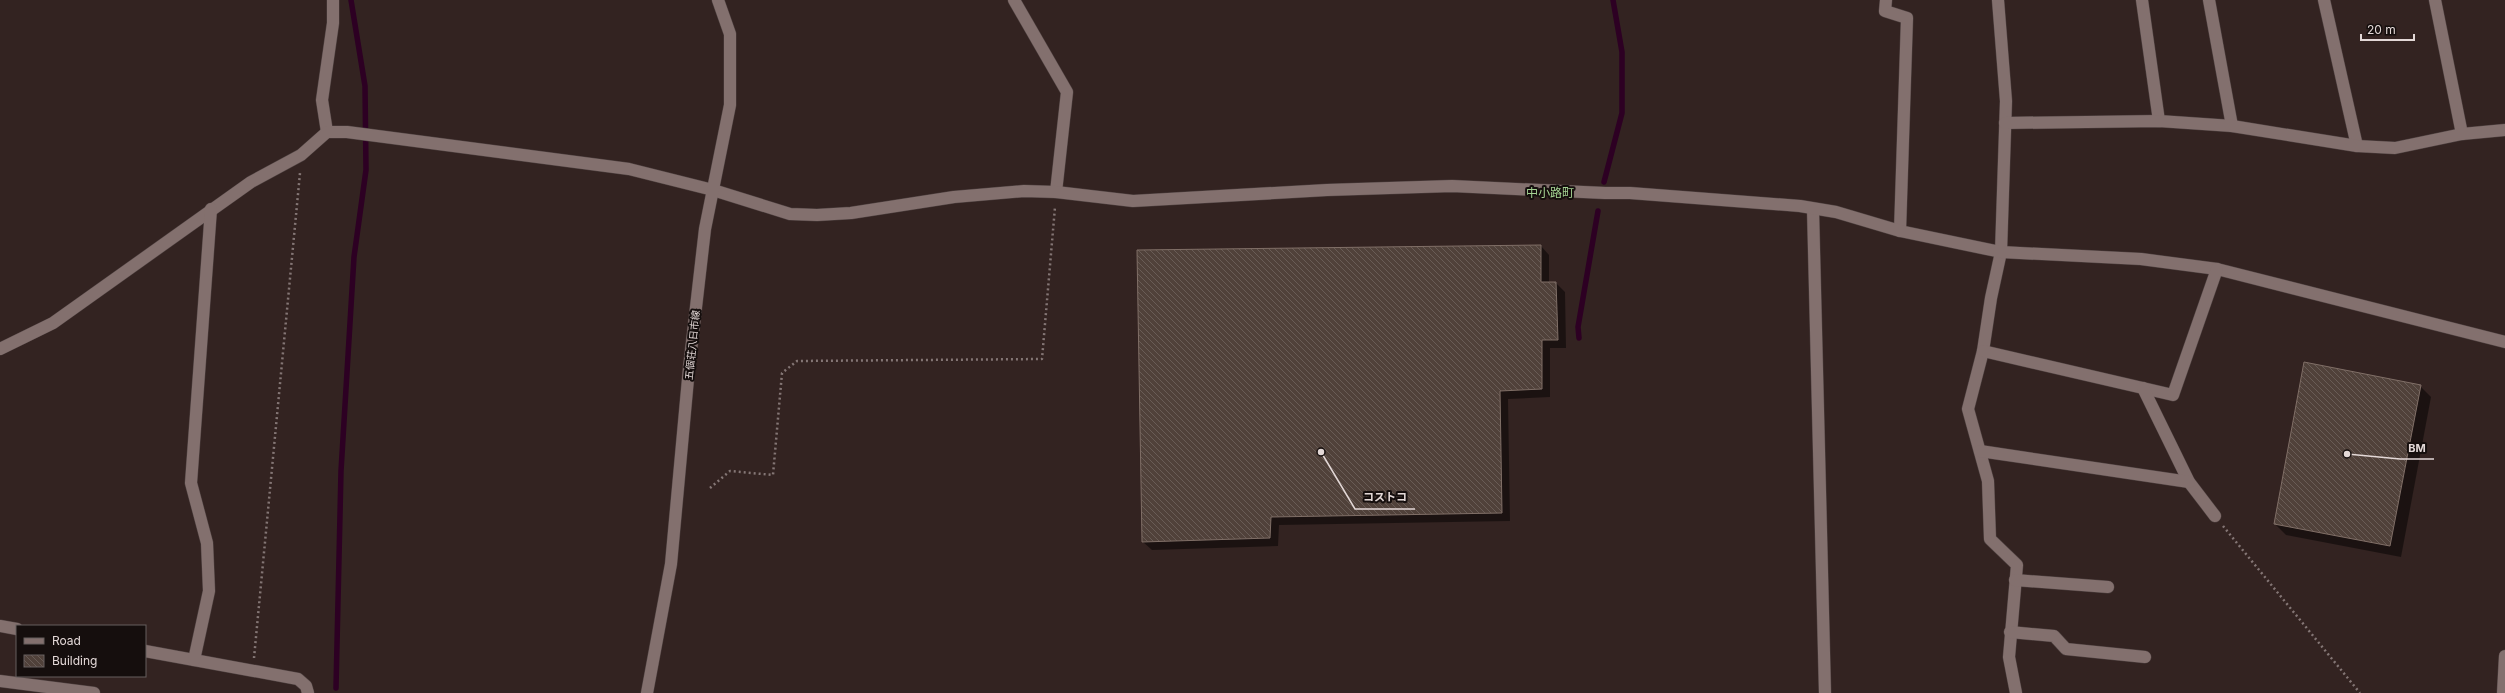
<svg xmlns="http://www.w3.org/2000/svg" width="2505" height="693" font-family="Inter,'Noto Sans JP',sans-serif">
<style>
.shadow{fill:#0007}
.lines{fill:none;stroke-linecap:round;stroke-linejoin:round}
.stream{stroke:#2d0023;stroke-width:5.5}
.building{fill:url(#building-back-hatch);stroke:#806f67}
.street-casing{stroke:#4e4140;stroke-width:13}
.secondary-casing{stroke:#4e4140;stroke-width:13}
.path{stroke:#847675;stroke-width:2.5;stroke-dasharray:2 3;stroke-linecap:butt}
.street{stroke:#83706e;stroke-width:12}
.secondary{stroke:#83706e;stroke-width:12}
.labels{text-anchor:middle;stroke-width:4;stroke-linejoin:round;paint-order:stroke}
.street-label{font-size:10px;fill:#e3d8d7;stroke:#150e0d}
.quarter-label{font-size:12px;fill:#a4d393;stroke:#150e0d}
.leader{fill:none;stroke:#e3d8d7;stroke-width:1.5}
.callout-dot{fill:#e3d8d7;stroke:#150e0d;stroke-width:1.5}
.callout-label{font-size:11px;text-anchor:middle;font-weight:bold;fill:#e3d8d7;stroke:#150e0d;stroke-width:4;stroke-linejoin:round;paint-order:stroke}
</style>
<defs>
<pattern id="building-back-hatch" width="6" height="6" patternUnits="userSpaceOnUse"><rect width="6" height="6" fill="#50413a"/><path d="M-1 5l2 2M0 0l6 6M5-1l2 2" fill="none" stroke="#695c56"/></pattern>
</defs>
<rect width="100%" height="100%" fill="#332321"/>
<g class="shadow">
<path d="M1541,246L1549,255V283H1556L1565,292L1566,348H1550V397L1508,399L1510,521L1279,525L1278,546L1152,550L1143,542Z"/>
<path d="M2420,386L2431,397L2401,557L2286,535L2275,524Z"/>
</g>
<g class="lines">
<g class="stream">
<path d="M1604,182L1622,113V52L1613,0"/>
<path d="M1579,338L1578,327L1598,211"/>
<path d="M336,688L341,471L354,257L366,170L365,86L351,0"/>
</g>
</g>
<g class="building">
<path d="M1541,245V282H1556L1558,340H1542V389L1500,391L1502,513L1271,517L1270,538L1142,542L1137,250Z"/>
<path d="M2304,362L2421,385L2390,546L2274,524Z"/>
</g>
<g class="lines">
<defs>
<g id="street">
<path d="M1014,0L1067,92L1056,192"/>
<path d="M1886,0L1885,11L1907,18L1900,231"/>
<path d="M1998,0L2006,101L2001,252L1991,298L1983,351L1968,409L1988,481L1990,539L2017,565L2009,657L2016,693"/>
<path d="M2142,0L2159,121"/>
<path d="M2209,0L2232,126"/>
<path d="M2324,0L2357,146"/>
<path d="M2435,0L2462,134"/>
<path d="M2005,123L2159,121L2232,126L2357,146L2395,148L2462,134L2505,130"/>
<path d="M327,132L322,100L333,23V0"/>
<path d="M1813,209L1825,693"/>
<path d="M0,349L53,323L251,182L301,155L327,132H347L629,169L713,190L790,214L817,215L851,213L954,197L1024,191L1056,192L1133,201L1327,190L1452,186L1605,193H1630L1800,206L1836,212L1900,231L2001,252L2141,259L2217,269L2505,342"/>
<path d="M1983,351L2173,395L2217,269"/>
<path d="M2143,388L2189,482L2215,516"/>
<path d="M1980,451L2189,482"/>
<path d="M2015,580L2108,587"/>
<path d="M0,626L17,629"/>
<path d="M2010,632L2054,636L2066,649L2145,657"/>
<path d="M145,651L298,679L306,686L308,693"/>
<path d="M194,660L209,591L207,543L191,483L211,209"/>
</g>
<g id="secondary">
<path d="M0,681L94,693"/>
<path d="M647,693L671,564L689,368L705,229L730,105V34L718,0"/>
<path d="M2503,693L2505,656"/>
</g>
</defs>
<use href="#street" class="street-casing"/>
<use href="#secondary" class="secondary-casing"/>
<g class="path">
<path d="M710,488L730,471L773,475L782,373L797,361L1042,359L1055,207"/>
<path d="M2223,526L2360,693"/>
<path d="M254,658L300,173"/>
</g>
<use href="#street" class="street"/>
<use href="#secondary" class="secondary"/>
</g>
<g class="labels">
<g class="street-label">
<text transform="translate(692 345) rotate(-84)" y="4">五個荘八日市線</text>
</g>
<g class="quarter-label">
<text x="1550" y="197">中小路町</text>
</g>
</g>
<path class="leader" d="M2347 454L2400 459H2434M1321 452L1355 509H1415"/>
<g class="callout-dot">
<circle cx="2347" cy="454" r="4"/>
<circle cx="1321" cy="452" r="4"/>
</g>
<g class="callout-label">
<text x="2417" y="452">BM</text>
<text x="1385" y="501">コストコ</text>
</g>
<rect x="16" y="625" width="130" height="52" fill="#150e0d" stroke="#675f5e"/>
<rect x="24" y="638" width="20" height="6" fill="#83706e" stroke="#675f5e"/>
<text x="52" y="645" font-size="12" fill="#e3d8d7">Road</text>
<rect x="24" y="655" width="20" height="12" fill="url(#building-back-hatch)" stroke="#675f5e"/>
<text x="52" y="665" font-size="12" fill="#e3d8d7">Building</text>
<path d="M2361 34v6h53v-6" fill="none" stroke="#e3d8d7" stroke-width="2"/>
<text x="2367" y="34" font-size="12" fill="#e3d8d7" stroke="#150e0d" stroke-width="3" paint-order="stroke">20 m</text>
</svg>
